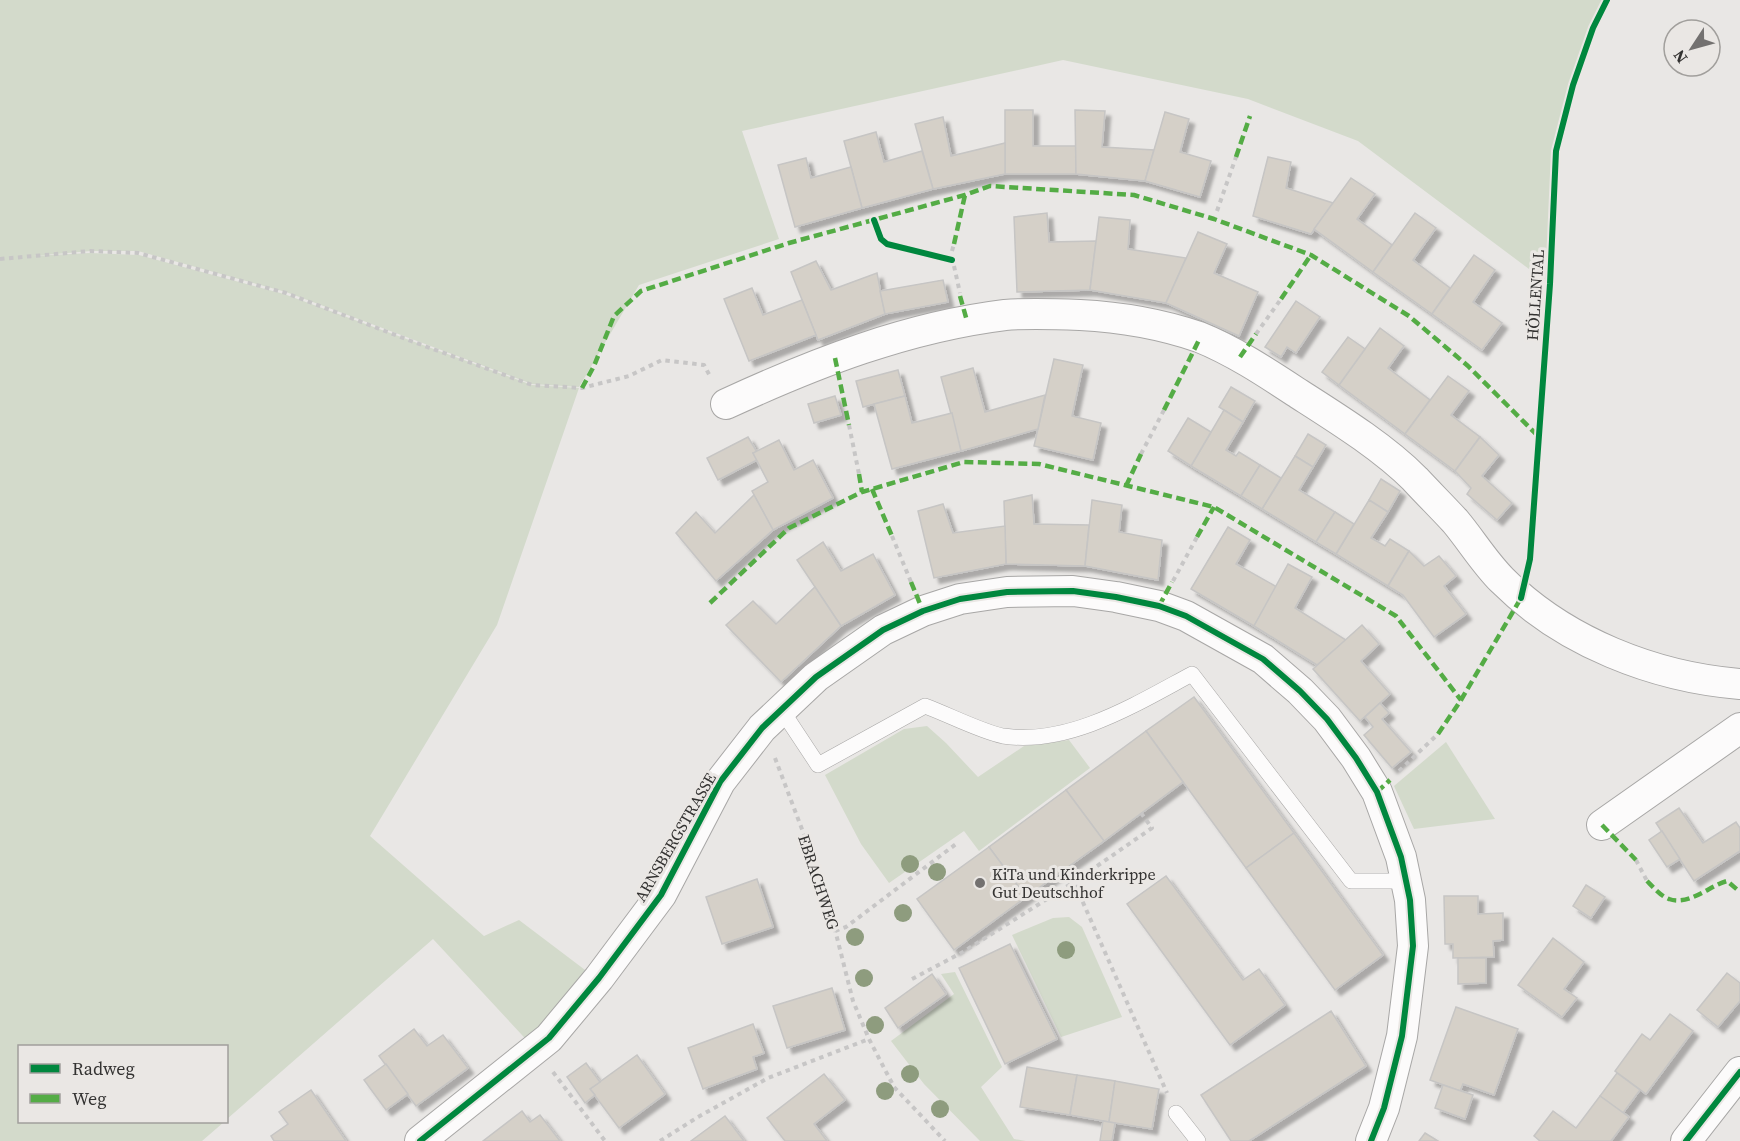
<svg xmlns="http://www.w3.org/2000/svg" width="1740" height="1141" font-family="'Source Serif 4',serif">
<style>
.green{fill:#d3dacb}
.building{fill:#d5d0c8;stroke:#c6c5c4;stroke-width:1.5;filter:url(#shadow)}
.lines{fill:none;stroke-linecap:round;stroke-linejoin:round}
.lane-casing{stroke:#a8a7a6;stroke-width:16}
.street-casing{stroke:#a8a7a6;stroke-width:32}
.path{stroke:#c7c6c6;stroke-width:4;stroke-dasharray:4.5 4.5;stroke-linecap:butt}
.lane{stroke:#fcfbfb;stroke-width:15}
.street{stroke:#fcfbfb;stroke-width:30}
.quiet{stroke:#54ac45;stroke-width:4.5;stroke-dasharray:9 4.5;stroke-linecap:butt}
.cycleway-casing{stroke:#eae7e4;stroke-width:10}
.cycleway{stroke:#00873e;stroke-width:6}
.tree{fill:#8e9c7e}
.poi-dot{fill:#737170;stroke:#eae7e4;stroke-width:2}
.labels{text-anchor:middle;stroke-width:6;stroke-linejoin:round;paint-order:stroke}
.street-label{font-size:16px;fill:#333231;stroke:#eae7e4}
.poi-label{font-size:16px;fill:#333231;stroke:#eae7e4;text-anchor:start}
</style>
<defs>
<filter id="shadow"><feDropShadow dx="5.5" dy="5.5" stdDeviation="1.5" flood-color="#0004"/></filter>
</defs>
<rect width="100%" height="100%" fill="#e9e7e5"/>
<g class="green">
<path d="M0,0H1606L1591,29L1571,86L1555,151L1549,284L1358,141L1248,99L1063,60L742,131L779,239L639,285L579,387L532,384L286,292L138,251H91L32,256L90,253L139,255L284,294L532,385L579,388L497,625L370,836L484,936L519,920L597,979L535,1049L433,939L227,1119L226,1046H20V1122H224L202,1141H0Z"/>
<path d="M927,726L946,743L978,777L1024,746L1069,740L1090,768L979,851L964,831L889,883L861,844L825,775L904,729Z"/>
<path d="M1446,742L1495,819L1414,829L1394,786Z"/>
<path d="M1069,917L1082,927L1122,1017L1061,1037L1012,935L1053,918Z"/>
<path d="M955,972L1002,1067L981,1087L1014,1139L1026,1141H980L924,1084L891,1041L954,994L941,974Z"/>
</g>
<g class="building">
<path d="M1005,110H1033V146H1076V174H1005Z"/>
<path d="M1075,110L1105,111L1102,147L1154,150L1145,181L1076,174Z"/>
<path d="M1165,112L1189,119L1180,152L1211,161L1200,197L1145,181Z"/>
<path d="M943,117L951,156L1005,143V174L933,189L915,124Z"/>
<path d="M876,132L884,162L922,151L933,189L862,208L844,141Z"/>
<path d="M1268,157L1291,162L1286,188L1333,203L1311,234L1253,216Z"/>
<path d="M806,158L811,178L851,167L862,208L795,227L778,165Z"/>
<path d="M1351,178L1375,194L1357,219L1392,245L1373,272L1314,229Z"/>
<path d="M1047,213L1049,242L1096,241L1090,290L1017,292L1014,217Z"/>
<path d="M1415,213L1436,228L1413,260L1450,288L1432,314L1373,272Z"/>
<path d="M1099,217L1130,220L1128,249L1186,258L1166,303L1090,290Z"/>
<path d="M1198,232L1227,244L1214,273L1258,292L1239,336L1166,303Z"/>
<path d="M1474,255L1495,270L1473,302L1502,323L1482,350L1432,314Z"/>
<path d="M816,261L831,290L877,273L885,314L818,340L791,272Z"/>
<path d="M943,280L948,302L885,314L880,291Z"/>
<path d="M752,288L763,315L802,300L816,335L749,361L724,299Z"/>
<path d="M1296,301L1320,317L1296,353L1287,347L1281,357L1265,347Z"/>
<path d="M1380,328L1404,346L1388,368L1430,400L1405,434L1339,385Z"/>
<path d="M1348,337L1365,349L1339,385L1322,372Z"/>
<path d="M1054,359L1083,365L1072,416L1101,423L1093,460L1034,446Z"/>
<path d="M973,368L985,412L1045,395L1038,429L961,451L941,377Z"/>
<path d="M898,370L905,396L863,407L856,381Z"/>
<path d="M1448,376L1469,391L1451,415L1480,437L1455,471L1405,434Z"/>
<path d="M1231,387L1255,401L1243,422L1219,407Z"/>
<path d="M835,396L841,415L814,423L808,404Z"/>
<path d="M905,396L912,423L952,413L961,451L892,469L874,404Z"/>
<path d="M1224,410L1243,422L1226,450L1236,456L1239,452L1260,465L1241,496L1191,466Z"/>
<path d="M1188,418L1211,432L1191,466L1168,451Z"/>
<path d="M1308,434L1326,445L1313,467L1295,456Z"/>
<path d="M748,437L757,452L753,453L757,460L718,480L707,458Z"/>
<path d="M1480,437L1499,455L1482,476L1512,503L1497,520L1467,494L1471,488L1455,471Z"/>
<path d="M779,440L794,470L813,460L833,498L773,530L752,491L768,482L753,453Z"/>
<path d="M1295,456L1313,467L1299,490L1335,512L1316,542L1262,509Z"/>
<path d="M1260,465L1281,478L1262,509L1241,496Z"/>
<path d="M1381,479L1400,491L1388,512L1369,500Z"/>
<path d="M754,495L773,530L716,581L676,533L696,512L715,533Z"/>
<path d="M1032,495L1034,524L1089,525L1085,566L1006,564L1004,501Z"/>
<path d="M1092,500L1122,505L1119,532L1162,540L1158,580L1085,566Z"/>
<path d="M1369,500L1388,512L1371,538L1385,546L1390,539L1409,551L1388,586L1336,554Z"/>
<path d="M943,504L953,533L1005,526L1006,564L934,578L918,511Z"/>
<path d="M1335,512L1354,524L1336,554L1316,542Z"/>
<path d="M1228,527L1250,540L1236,564L1277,587L1254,626L1191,589Z"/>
<path d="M823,542L841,571L873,554L895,595L841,626L797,560Z"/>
<path d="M1409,551L1424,566L1439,556L1456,576L1444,586L1466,614L1434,637L1403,595L1388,586Z"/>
<path d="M1288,564L1312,577L1295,608L1346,640L1317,665L1254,626Z"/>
<path d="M815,587L841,626L781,682L726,625L753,601L776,624Z"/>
<path d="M1362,625L1379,644L1361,661L1390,694L1360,721L1313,669Z"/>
<path d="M1194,697L1294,833L1246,868L1146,731Z"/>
<path d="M1380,703L1389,713L1382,719L1411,752L1392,768L1364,735L1373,727L1365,717Z"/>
<path d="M1146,731L1183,782L1104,841L1066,790Z"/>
<path d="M1066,790L1104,841L1026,897L989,847Z"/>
<path d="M1679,808L1703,843L1736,822L1740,828V851L1694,881L1656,823Z"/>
<path d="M1662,831L1680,859L1667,867L1649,840Z"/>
<path d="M1294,833L1383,955L1335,990L1246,868Z"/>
<path d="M989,847L1026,897L954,950L917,899Z"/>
<path d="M1166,876L1243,980L1259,969L1285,1005L1230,1045L1127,904Z"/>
<path d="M757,879L773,927L722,944L706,897Z"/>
<path d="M1586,885L1605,897L1591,918L1573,906Z"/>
<path d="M1444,896H1478V914L1503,913V940L1493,941L1494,957L1453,958V944H1445Z"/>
<path d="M1553,938L1584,962L1564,989L1577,998L1562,1017L1518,985Z"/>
<path d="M1010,944L1057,1039L1005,1064L959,968Z"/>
<path d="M1458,958H1486V983L1458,984Z"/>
<path d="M1727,973L1740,983V1001L1718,1027L1697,1010Z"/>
<path d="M932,974L946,994L898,1028L885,1008Z"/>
<path d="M832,988L845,1030L787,1048L773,1006Z"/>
<path d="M1456,1007L1518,1029L1494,1095L1463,1084L1460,1091L1430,1080Z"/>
<path d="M1331,1011L1366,1066L1249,1141H1231L1201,1095Z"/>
<path d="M1670,1014L1693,1031L1646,1094L1615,1071L1642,1034L1650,1040Z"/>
<path d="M753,1024L764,1053L753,1057L757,1069L703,1089L688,1048Z"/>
<path d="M414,1029L427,1046L443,1035L468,1068L416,1106L379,1056Z"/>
<path d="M637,1055L665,1094L619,1128L590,1089Z"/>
<path d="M586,1063L600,1082L590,1089L595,1095L585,1103L567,1077Z"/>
<path d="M386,1064L408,1094L386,1110L364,1080Z"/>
<path d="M1027,1067L1077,1075L1070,1115L1020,1107Z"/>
<path d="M1617,1073L1640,1090L1623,1113L1600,1096Z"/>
<path d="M824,1074L845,1100L814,1124L827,1141H785L767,1118Z"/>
<path d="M1077,1075L1115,1081L1109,1122L1070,1115Z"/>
<path d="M1115,1081L1159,1089L1152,1129L1109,1122Z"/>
<path d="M1443,1085L1473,1095L1465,1119L1435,1108Z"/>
<path d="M311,1090L346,1141H274L271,1136L288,1124L279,1112Z"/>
<path d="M1600,1096L1629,1117L1611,1141H1540L1534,1136L1553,1111L1576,1128Z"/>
<path d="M522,1111L530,1122L540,1115L560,1141H483Z"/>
<path d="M725,1116L744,1141H691Z"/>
<path d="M1103,1121L1115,1123L1112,1141H1100Z"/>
<path d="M1425,1133L1438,1141H1419Z"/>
</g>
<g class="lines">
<defs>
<g id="lane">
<path d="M781,709L818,765L925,706C947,714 982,732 1003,736C1069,746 1136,704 1192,674L1351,881H1405"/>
<path d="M1176,1113L1198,1141"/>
</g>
<g id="street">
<path d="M726,404C815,363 907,327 1005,315C1029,313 1056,314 1080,315C1120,317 1161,324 1199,337C1234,351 1267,373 1299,394C1338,419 1383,447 1415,479C1428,493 1442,507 1455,521C1471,540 1484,562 1502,580C1564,642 1654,677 1740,684"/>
<path d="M1602,825L1740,728"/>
<path d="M420,1141L549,1038L599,978L661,895L720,782L762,728L816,677L883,630L923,611L960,599L1007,592L1073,591L1116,597L1159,606L1186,616L1263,659L1300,691L1327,719L1356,758L1377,792L1401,857L1410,900L1413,946L1402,1036L1384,1108L1371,1141"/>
<path d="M1686,1141L1740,1072"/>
</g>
</defs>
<use href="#lane" class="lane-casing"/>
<use href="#street" class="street-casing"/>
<g class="path">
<path d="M1217,211L1236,157"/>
<path d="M952,251L954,244"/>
<path d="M0,259L90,251L138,253L286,293L411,341L532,385L582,388L629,376L662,360L704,365L711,378"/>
<path d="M954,266L960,293"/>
<path d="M1256,334L1281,299"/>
<path d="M849,425L859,474"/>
<path d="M1141,454L1164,410"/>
<path d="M892,536L911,582"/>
<path d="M1173,581L1197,537"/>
<path d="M775,758L825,890L853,1001L869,1039L894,1087L945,1141"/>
<path d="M1399,771L1438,734"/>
<path d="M1141,813L1152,828L1074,882L1167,1093"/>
<path d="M1636,860L1647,881"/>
<path d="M835,931L846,927L956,844"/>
<path d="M912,979L963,952L1074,882L1065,869"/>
<path d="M553,1072L605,1141"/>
<path d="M660,1141L698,1117L768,1078L869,1039"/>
</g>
<use href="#lane" class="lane"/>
<use href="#street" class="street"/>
<g class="quiet">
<path d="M1236,157L1250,116"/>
<path d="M954,244L965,195"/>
<path d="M960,296L967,321"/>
<path d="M1281,299L1311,255"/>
<path d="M1240,357L1256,334"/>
<path d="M835,358L849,425"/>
<path d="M582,388L594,366L614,316L641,291L789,243L965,195L990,186L1134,195L1214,219L1311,255L1409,316L1468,366L1539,437"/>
<path d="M1164,410L1200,338"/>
<path d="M859,474L862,492"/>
<path d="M1126,486L1141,454"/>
<path d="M872,489L892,536"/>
<path d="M1197,537L1214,507"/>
<path d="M911,582L923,611"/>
<path d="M710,603L789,528L862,492L964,462L1039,464L1214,507L1396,616L1461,700"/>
<path d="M1159,606L1172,582"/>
<path d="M1438,734L1461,700L1521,598"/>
<path d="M1377,792L1390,780"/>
<path d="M1602,825L1636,860"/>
<path d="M1647,881C1653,887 1662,897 1669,899C1689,906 1709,886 1727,881L1740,892"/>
</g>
<defs>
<g id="cycleway">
<path d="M874,220L881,239L887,244L952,260"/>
<path d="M1521,598L1530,559L1550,284L1556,151L1573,85L1593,28L1607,0"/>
<path d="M420,1141L549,1038L599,978L661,895L720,782L762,728L816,677L883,630L923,611L960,599L1007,592L1073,591L1116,597L1159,606L1186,616L1263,659L1300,691L1327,719L1356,758L1377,792L1401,857L1410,900L1413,946L1402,1036L1384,1108L1371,1141"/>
<path d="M1686,1141L1740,1072"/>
</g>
</defs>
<use href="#cycleway" class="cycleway-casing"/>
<use href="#cycleway" class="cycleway"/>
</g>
<g class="tree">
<circle cx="910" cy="864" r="9"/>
<circle cx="937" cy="872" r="9"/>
<circle cx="903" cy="913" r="9"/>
<circle cx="855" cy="937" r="9"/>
<circle cx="1066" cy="950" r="9"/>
<circle cx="864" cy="978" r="9"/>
<circle cx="875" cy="1025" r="9"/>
<circle cx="910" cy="1074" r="9"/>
<circle cx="885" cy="1091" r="9"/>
<circle cx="940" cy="1109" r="9"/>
</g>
<circle class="poi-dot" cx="980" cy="883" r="6"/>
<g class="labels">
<g class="street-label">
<text transform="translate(1535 295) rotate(-86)" y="6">HÖLLENTAL</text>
<text transform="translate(675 837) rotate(-60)" y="6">ARNSBERGSTRASSE</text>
<text transform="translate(819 882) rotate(72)" y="6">EBRACHWEG</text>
</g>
<g class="poi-label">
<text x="992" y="880">KiTa und Kinderkrippe<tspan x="992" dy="18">Gut Deutschhof</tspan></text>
</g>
</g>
<rect x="18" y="1045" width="210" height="78" fill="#eae7e4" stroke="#a19f9c" stroke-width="1.5"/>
<rect x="30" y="1064" width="30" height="9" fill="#00873e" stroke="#a19f9c" stroke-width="1.5"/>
<text x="72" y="1075" font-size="18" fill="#333231">Radweg</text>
<rect x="30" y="1094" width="30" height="9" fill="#54ac45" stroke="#a19f9c" stroke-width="1.5"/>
<text x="72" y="1105" font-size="18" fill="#333231">Weg</text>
<g transform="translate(1692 48) rotate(234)"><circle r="28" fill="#eae7e4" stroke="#a19f9c" stroke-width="1.5"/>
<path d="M0-4.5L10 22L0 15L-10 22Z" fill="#737170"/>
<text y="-9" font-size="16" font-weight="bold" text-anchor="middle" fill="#333231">N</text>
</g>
</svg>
